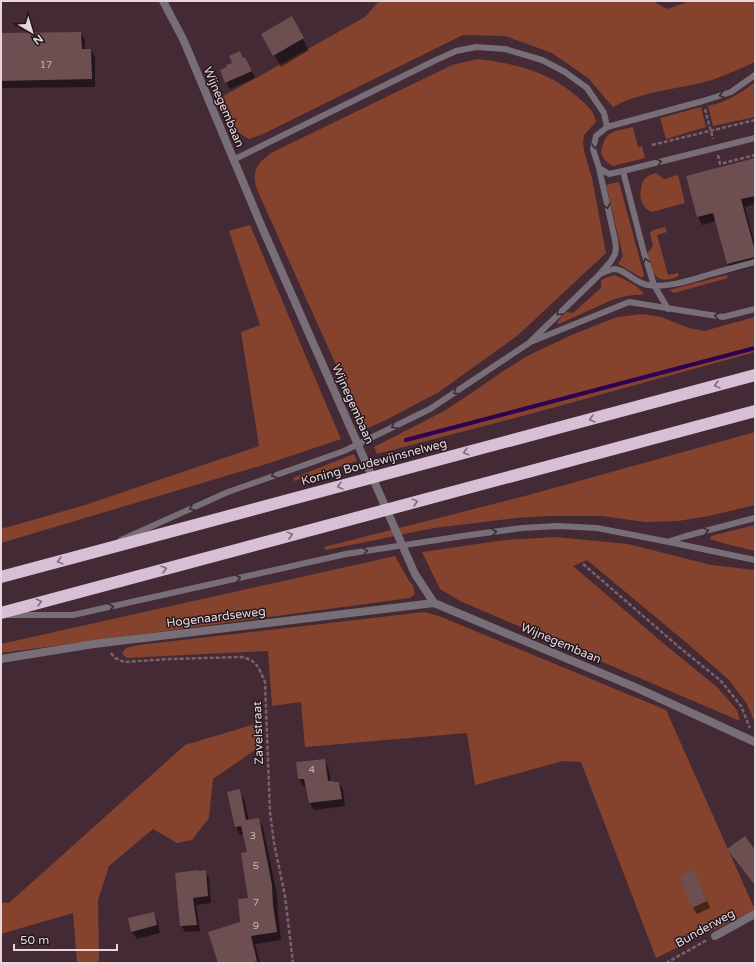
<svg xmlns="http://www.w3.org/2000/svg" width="756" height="964" font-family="'Varela Round',sans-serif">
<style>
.green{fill:#85432d}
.shadow{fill:#0007}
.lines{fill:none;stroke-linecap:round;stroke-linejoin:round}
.stream{stroke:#2e0050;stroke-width:4}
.building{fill:#6d4f51}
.path{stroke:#79626c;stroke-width:2.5;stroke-dasharray:4 2;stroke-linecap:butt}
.lane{stroke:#786e77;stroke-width:6}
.street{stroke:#786e77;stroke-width:8}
.highway{stroke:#d7c0d6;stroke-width:12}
.oneway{stroke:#382d33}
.oneway2{stroke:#7c6c79}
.labels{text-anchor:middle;stroke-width:3;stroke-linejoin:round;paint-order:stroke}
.number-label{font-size:10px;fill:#c8b4ba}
.street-label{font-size:12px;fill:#e7d6dd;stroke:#22171c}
</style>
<rect width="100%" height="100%" fill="#432a35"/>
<g class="green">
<path d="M379,1H653L667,9L690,1H755V62C741,68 726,75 712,80C681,89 641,91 613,107L588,78L552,53L505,36L463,35L263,134L249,139C229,128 227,119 218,99L365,17Z"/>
<path d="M477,59C517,64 550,71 581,100C588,107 594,111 596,122L584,135L583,142L584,151L592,178L606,253L517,336L439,392L386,420L365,429L258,192C251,173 255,165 271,153L452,65Z"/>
<path d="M755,82V117L713,126L708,106C726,102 740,94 755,82Z"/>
<path d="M701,107L706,127L666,139L660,118Z"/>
<path d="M633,127L638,147L642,146L645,158L613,166L608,163L604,159L601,153L602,147L605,139L609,134L615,131Z"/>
<path d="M656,173L664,179L678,175L685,203L652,212C640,208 638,193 643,182C645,177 651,174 656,173Z"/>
<path d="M619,182L644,275L642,278L618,264L623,256L606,185Z"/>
<path d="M250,225L341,439L273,462L1,543V529L85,505L259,446L241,332L260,325L229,231Z"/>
<path d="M665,227L667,232L657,235L668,275L678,273L679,275C676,278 674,278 670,279C653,283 651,267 647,254L653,246L650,233L653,230Z"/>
<path d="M615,275C625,280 638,285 644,294L640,295H635L626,296L612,300L559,324L557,323L561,317L567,312L573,313L601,288V281L605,278Z"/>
<path d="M727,275L728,278L674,293L669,290Z"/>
<path d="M643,314L661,317L689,328L704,331L755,317V352L534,413L377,454L374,447L444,411L470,394L502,372L527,356L574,334L617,317Z"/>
<path d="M755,432V505L709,516L678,521L645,522L602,516H547L517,518L434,528L326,550L324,547L525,496Z"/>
<path d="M354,454L357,461L294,481L293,478Z"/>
<path d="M755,525V551L726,544L710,539L711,536Z"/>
<path d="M555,537L628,544L711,565L755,570V723L747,704L729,680L688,644L587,560L573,566L663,643L717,687L737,710L740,721L460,601L440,589L422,552L505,540Z"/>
<path d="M395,556L409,581L413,585L415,594L410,598L1,653V644Z"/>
<path d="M424,612L439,616L666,710L755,910L656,958L581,762L563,761L475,785L467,733L305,747L301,702L272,706L268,651L126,658L122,653L126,648L139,645Z"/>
<path d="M262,722L261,746L213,779L209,818L192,840L177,843L153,829L109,866L98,900L99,961L91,963H77L73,913L1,934V902L9,903L185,745Z"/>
</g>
<g class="shadow">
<path d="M291,18L309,50L281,67L262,34Z"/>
<path d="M81,33L85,40V50H91L95,57V87L1,88V34Z"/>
<path d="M240,53L249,65L255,78L230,89L226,82L233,63Z"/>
<path d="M755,159V204L745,207L755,245V266L732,272L728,264L716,221L702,225L698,217L687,177Z"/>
<path d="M324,760L328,767L331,782L333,783H339L343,790L345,806L314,810L310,803L307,786H303L299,779L297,763Z"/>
<path d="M239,790L244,799L249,821L258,819L263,827L277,895L278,914L281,940L255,944L260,963H218L242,923L249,899L248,853L244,834L240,835L236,827Z"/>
<path d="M729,849L755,851V887L735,860Z"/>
<path d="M205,872L209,878L211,903L196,905L200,931L185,932L181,925L176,874Z"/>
<path d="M681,876L697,877L710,908L697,914L693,908Z"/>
<path d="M153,913L157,920L160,933L137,939L132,932Z"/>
</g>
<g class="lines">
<path class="stream" d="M406,440L755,348"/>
</g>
<g class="building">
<path d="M292,16L304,38L273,56L261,34Z"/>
<path d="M81,32L82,49H91L92,79L1,81V33Z"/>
<path d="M240,51L243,58L245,57L252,71L225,83L220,70L227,67L226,65L232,63L229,56Z"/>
<path d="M755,158V196L741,199L755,251V257L727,264L713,213L697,217L686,176Z"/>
<path d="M325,759L328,781H333V782H339L342,799L309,803L304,779H298L296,762Z"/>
<path d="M240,789L246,820L259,818L272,885L273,904L277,932L251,936L257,961L251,963H218L208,932L240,922L238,899L248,898L241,853L247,852L241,826L235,827L227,792Z"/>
<path d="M745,836L755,850V886L727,849Z"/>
<path d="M694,869L707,901L692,908L680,876Z"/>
<path d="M199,870V871L206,870L208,896L193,898L197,925L180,926L175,873Z"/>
<path d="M154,912L157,925L131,932L128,918Z"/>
</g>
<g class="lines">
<g class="path">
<path d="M705,109L713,139"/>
<path d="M652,145L755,120"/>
<path d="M718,155L720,164L755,155"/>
<path d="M583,564L679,647L721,681L741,706L750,728"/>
<path d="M111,653L115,658L124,662L171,659L242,657C258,661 258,667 265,682L270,812L274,843L285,896L293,963"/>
<path d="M666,963L707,940"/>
</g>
<g class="lane">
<path d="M233,160L436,60L456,51L476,47L505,49L542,60L565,72L587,88L604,113L607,127"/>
<path d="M623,171L609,174L599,168L593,149L596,136L607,127L703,101L731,92L755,75"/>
<path d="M600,274C605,272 610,269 615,269C626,270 636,284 648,285C669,288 691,280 711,274C725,270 740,266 755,262"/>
<path d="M668,309L654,285L644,253L623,171L755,138"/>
<path d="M533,341L629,302L723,317L755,309"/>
<path d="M121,540L228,492L344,451L430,409L529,343L599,275L611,261L615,254L616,248L615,240L599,168"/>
<path d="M670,541L686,536L755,518"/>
<path d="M9,615H73L346,554L463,536L522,528L557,526L597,528L669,542L755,560"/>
</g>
<g class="street">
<path d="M163,1L184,41L261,225L415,574L434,603L637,688L755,742"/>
<path d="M1,659L94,644L434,603"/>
<path d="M715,936L755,914"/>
</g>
<g class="highway">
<path d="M1,577L755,375"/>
<path d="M1,613L755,411"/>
</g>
</g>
<defs><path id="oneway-chevron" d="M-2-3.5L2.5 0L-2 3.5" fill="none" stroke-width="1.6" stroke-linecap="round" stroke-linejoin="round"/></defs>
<g class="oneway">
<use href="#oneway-chevron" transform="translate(722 95) rotate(163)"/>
<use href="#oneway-chevron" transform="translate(595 146) rotate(96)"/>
<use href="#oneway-chevron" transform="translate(659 162) rotate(-14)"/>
<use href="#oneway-chevron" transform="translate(607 206) rotate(77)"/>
<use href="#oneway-chevron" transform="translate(646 261) rotate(-108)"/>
<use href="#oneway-chevron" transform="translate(559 313) rotate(136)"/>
<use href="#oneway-chevron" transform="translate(717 316) rotate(-173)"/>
<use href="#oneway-chevron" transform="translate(456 392) rotate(146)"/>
<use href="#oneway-chevron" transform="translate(394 426) rotate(154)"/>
<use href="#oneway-chevron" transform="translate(274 475) rotate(161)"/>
<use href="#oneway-chevron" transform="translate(192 508) rotate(156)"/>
<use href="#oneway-chevron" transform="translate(706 531) rotate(-15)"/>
<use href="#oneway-chevron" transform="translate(494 532) rotate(-7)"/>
<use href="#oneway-chevron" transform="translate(365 551) rotate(-9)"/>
<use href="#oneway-chevron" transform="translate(238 578) rotate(-13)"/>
<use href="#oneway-chevron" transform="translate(111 607) rotate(-13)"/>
</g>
<g class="oneway2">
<use href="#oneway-chevron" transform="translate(717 385) rotate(165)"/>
<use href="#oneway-chevron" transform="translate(592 419) rotate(165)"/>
<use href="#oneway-chevron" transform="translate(466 452) rotate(165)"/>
<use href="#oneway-chevron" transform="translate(340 486) rotate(165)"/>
<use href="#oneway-chevron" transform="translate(415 502) rotate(-15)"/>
<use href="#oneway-chevron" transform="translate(290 535) rotate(-15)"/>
<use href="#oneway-chevron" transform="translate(60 561) rotate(165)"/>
<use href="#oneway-chevron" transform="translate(164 569) rotate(-15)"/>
<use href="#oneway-chevron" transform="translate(39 602) rotate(-15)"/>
</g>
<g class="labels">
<g class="number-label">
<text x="46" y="68">17</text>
<text x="312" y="773">4</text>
<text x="253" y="839">3</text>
<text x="256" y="869">5</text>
<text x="256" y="906">7</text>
<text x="256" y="929">9</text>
</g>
<g class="street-label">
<text transform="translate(224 107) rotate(67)" y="4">Wijnegembaan</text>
<text transform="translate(353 404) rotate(66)" y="4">Wijnegembaan</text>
<text transform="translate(374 462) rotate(-15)" y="4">Koning Boudewijnsnelweg</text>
<text transform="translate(216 617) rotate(-7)" y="4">Hogenaardseweg</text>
<text transform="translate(561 643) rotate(23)" y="4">Wijnegembaan</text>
<text transform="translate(258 733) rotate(-92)" y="4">Zavelstraat</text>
<text transform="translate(705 928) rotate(-29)" y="4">Bunderweg</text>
</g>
</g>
<rect width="756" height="964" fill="none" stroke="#e7d6dd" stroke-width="4"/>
<g transform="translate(32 32) rotate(142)" stroke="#22171c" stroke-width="3" paint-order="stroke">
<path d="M0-3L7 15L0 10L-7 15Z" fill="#e7d6dd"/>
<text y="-6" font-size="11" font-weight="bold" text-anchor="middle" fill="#e7d6dd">N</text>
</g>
<path d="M14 944v6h103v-6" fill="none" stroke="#e7d6dd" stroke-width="2"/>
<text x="20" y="944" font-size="12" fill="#e7d6dd" stroke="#22171c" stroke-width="3" paint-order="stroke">50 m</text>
</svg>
